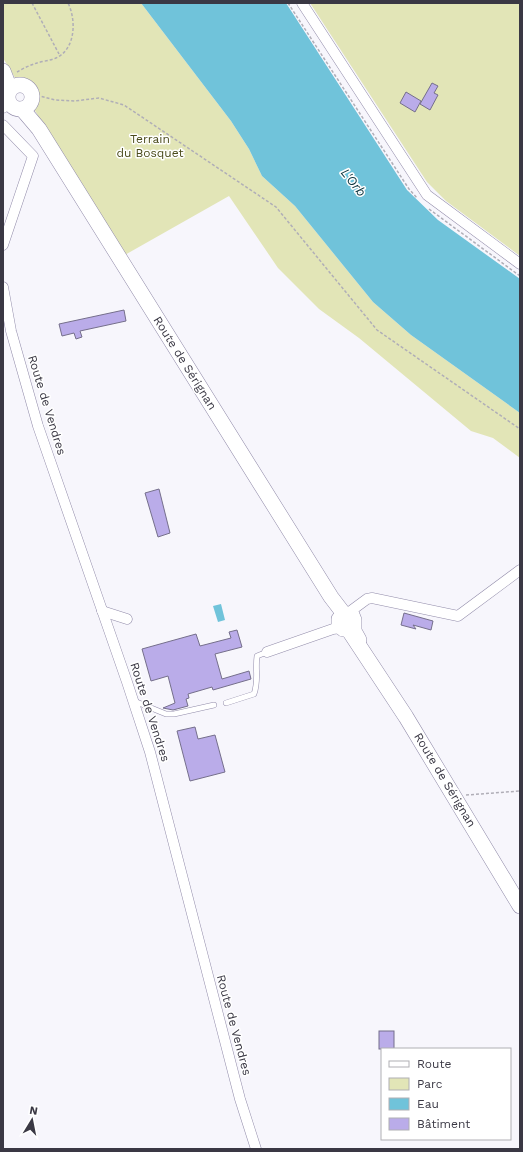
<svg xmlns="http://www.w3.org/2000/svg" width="523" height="1152" font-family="'Work Sans',sans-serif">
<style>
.green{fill:#e2e5b7}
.water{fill:#70c3da}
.building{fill:#baace9;stroke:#756f8b}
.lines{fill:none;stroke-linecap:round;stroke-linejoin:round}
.lane-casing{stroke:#928caa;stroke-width:6}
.street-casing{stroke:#928caa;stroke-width:11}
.secondary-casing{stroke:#928caa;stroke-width:16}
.path{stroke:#b0aeb7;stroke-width:1.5;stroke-dasharray:3 2;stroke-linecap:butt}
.lane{stroke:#fff;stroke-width:5}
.street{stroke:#fff;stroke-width:10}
.secondary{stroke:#fff;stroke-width:15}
.labels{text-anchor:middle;stroke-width:3;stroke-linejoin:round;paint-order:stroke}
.park-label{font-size:12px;fill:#4a4b1a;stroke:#fff}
.street-label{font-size:12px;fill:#3a3844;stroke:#fff}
.water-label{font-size:13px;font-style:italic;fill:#0d353f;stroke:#fff}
</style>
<rect width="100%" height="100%" fill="#f7f6fc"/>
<g class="green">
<path d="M3,3H141L231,121L249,149L262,176L295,206L373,302L411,335L520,413V458L493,438L471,431L359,338L319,309L278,268L229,196L123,256L3,58Z"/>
<path d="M310,3H520V256L446,201L427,182Z"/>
</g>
<g class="water">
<path d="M141,3H286L407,190L438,220L520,279V413L411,335L373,302L295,206L262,176L249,149L231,121Z"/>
<path d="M221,604L225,620L218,622L213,606Z"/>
</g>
<g class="building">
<path d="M432,83L438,86L434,93L438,95L430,110L420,104Z"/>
<path d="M406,92L421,101L415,112L400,103Z"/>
<path d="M124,310L126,321L80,331L82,337L76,339L74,333L62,336L59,324Z"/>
<path d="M159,489L170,533L158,537L145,493Z"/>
<path d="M404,613L433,621L431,630L413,625L416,629L401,625Z"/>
<path d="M237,630L242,647L215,654L222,679L249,671L251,679L213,690L212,687L188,694L189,698L186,699L188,706L173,710L163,708L175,703L168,676L151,681L142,649L196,634L200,646L231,638L229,632Z"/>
<path d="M195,727L198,739L215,735L225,772L190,781L177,731Z"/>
<rect x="379" y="1031" width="15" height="18"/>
</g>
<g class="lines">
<defs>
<g id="lane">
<path d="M134,701L166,714H174L214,705"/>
<path d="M226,703L254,694C259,680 255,670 257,656L267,652"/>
</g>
<g id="street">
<path d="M302,3L427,195L520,264"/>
<path d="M3,108L8,100"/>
<path d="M3,125L33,156L3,245"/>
<path d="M3,287L11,331L38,426L127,682L150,752L240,1099L256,1149"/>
<path d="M102,611L127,619"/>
<path d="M348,613L367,599L372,598L458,616L520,570"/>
<path d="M267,652L333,629L341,628"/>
</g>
<g id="secondary">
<path d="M3,71L10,89"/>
<circle cx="20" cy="97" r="12"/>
<path d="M22,109L39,129L331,597L344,614"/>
<path d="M354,625L350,629H343L339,624V619L344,614L352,615L354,620V631L359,640"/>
<path d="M348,629L406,717L520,906"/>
</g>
</defs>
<use href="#lane" class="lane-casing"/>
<use href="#street" class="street-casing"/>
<use href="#secondary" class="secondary-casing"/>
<g class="path">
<path d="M32,3L59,54"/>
<path d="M288,3L409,189L417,198"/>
<path d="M17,72C22,69 28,66 34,64C41,61 51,61 58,57C76,47 76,19 68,3"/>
<path d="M32,94L55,100L75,101L99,98L124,105L276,207L377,330L520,429"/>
<path d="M429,209L520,276"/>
<path d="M466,795L520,791"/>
</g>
<use href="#lane" class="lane"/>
<use href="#street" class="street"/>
<use href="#secondary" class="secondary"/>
</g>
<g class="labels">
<g class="park-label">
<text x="150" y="143">Terrain<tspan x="150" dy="14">du Bosquet</tspan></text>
</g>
<g class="street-label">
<text transform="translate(185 363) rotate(58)" y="4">Route de Sérignan</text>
<text transform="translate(47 405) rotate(73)" y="4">Route de Vendres</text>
<text transform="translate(150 712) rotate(72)" y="4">Route de Vendres</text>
<text transform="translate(445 780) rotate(59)" y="4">Route de Sérignan</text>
<text transform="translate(234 1025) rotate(75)" y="4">Route de Vendres</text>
</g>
<g class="water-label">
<text transform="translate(354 182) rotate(51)" y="5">L'Orb</text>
</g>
</g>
<rect width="523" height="1152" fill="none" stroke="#3a3844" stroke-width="8"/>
<rect x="381" y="1048" width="130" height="92" fill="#ffffff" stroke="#b0afb4"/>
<rect x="389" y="1061" width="20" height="6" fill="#ffffff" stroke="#b0afb4"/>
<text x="417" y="1068" font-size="12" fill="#3a3844">Route</text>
<rect x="389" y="1078" width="20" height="12" fill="#e2e5b7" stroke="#b0afb4"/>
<text x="417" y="1088" font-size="12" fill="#3a3844">Parc</text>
<rect x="389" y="1098" width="20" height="12" fill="#70c3da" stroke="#b0afb4"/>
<text x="417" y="1108" font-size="12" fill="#3a3844">Eau</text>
<rect x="389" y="1118" width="20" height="12" fill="#baace9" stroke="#b0afb4"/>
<text x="417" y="1128" font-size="12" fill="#3a3844">Bâtiment</text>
<g transform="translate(32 1120) rotate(10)" stroke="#ffffff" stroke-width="3" paint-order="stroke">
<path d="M0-3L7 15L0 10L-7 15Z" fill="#3a3844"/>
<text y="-6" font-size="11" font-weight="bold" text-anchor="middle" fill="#3a3844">N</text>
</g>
</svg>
